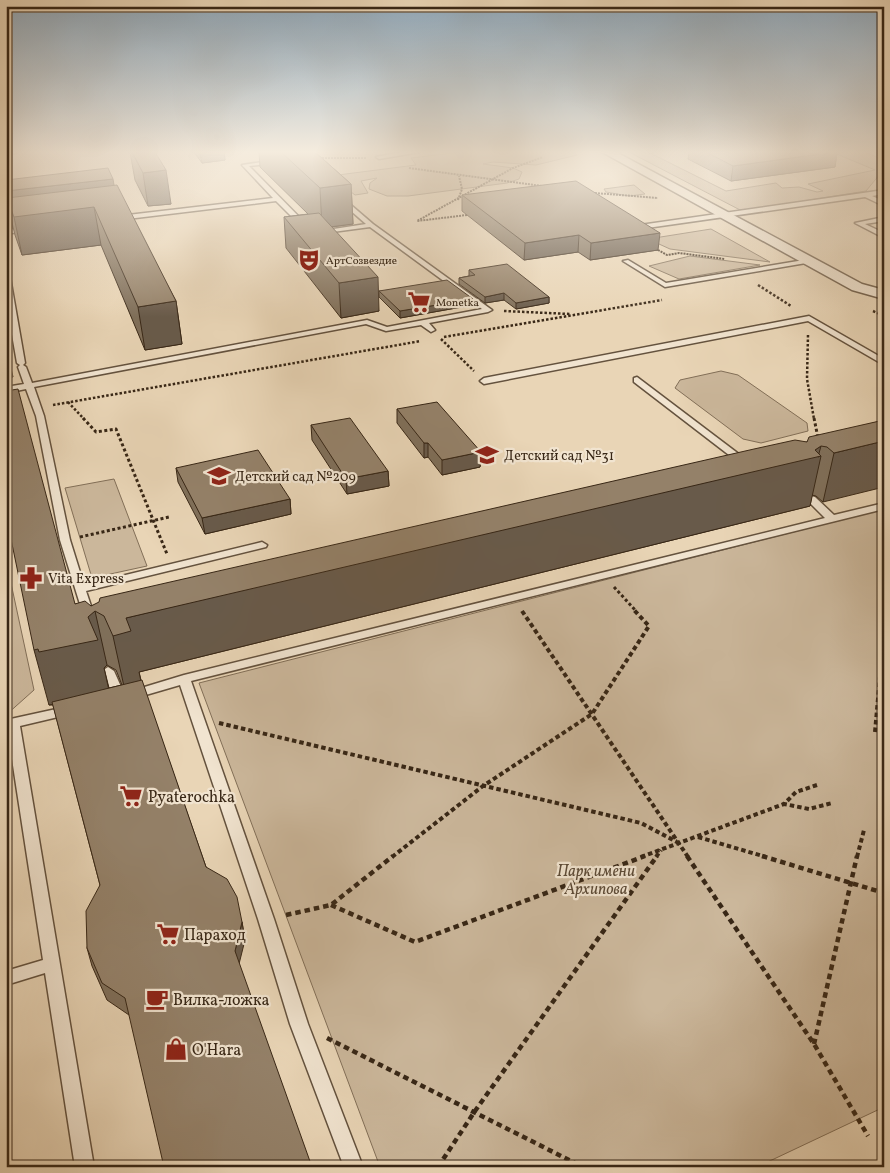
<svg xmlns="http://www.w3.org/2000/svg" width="890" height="1173" font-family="Vollkorn,serif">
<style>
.green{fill:#cbb79b;stroke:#826f58}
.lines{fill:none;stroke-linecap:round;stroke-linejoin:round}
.service-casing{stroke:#64523e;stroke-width:3}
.minor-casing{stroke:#64523e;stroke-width:3}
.path-far4{stroke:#382716;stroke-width:2;stroke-dasharray:2 1;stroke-linecap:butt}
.path-far3{stroke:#382716;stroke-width:2.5;stroke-dasharray:2.5 2;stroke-linecap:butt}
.path-far2{stroke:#382716;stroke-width:3;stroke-dasharray:3 2.5;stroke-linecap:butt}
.path-far1{stroke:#382716;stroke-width:4;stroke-dasharray:4.5 3;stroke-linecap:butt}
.path{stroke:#382716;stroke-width:4.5;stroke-dasharray:5.5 4;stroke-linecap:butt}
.service{fill:#f1e4d0;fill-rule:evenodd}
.minor{fill:#f1e4d0;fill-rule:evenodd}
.wall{fill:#7f6f5a;stroke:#382716;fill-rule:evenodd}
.shaded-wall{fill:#685a4a;stroke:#382716}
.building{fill:#948169;stroke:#382716}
.labels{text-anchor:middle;stroke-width:4.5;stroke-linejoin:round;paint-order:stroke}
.far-poi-label{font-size:11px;fill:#382716;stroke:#f1e4d0;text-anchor:start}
.poi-label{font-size:14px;fill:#382716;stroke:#f1e4d0;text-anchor:start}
.near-poi-label{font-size:16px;fill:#382716;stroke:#f1e4d0;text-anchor:start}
.near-park-label{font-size:16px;font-style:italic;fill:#5d4b37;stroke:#f1e4d0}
</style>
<rect width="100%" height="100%" fill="#e9d5b6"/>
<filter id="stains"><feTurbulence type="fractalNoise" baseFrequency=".004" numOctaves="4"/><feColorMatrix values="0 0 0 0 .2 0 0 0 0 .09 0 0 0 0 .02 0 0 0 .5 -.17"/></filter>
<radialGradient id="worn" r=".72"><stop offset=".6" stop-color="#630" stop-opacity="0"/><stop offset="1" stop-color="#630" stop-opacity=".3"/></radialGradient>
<g class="green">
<path d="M460,152H574L577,155L536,165L493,162L483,164L513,168L522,172L519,179L507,183L408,196H387L369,189L370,183L377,178L361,181L368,193L355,195L330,176L416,165L411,158Z"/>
<path d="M629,152H648L726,191L776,183L782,188L799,187L817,192L823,191L808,184L875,170L832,152H865L884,160V173L880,174L866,191L742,211Z"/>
<path d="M634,185L645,194L629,196L606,192L604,189Z"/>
<path d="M711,229L770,262L670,249L648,239Z"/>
<path d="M690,256L760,265L679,279L649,266Z"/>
<path d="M721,371L738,375L807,423L808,431L761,443L743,439L675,388L680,380Z"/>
<path d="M114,479L147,566L92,578L65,488Z"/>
<path d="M884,509V1107L757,1167H380L199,683Z"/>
<path d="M6,560L34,690L6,715Z"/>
</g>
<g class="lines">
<defs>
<g id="service">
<path d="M6,152H17L6,156Z"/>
<path d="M401,152H420L379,159L376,157Z"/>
<path d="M295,157L373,224L492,310L488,312L429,323L435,330L431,332L421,325L386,331L366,324L34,387L44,416L70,540L84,585L262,542L267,545L266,547L86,591L94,615L92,617H84L60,540L36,416L26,389L6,393V387L24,384L18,367L20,365L17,363L6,300V275L10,277L25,363L23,365L26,367L32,383L367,320L387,327L482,309L370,227L310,235L276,201L119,220L116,218L119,216L273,198L242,165ZM294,161L366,224L314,232L249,166Z"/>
<path d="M884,190V194L872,196L884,201V206L865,197L640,229L637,227L640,225Z"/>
<path d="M884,217V221L865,224L884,233V238L855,223Z"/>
<path d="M29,227L32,229L31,230L6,234V230Z"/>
<path d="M810,259L812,260V262L665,287L623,261L628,260L666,283Z"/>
<path d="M809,316L884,359V365L808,321L484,384L480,381L484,378Z"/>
<path d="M637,377L748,461L750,463L748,465H742L634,382V378Z"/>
<path d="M811,496L815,497L834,515L884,503V509L191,681L274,919L308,1024L363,1167H344L290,1024L258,919L180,685L132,699L128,698L126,695L128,692L184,675L825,518L806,499Z"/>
<path d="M108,667L114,671L126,698L125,701H115L114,698L102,671Z"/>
<path d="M70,706L75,707L76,710L75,713L20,726L94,1167H75L45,973L6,985V971L43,960L6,720Z"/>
</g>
<path id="minor" d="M602,152H616L862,284L884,290V299L852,290Z"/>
</defs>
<use href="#service" class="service-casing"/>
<use href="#minor" class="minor-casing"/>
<g class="path-far4">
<path d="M319,158H366"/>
<path d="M409,168L542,186"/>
<path d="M595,193L658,198"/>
<path d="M458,200L462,189L459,176"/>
<path d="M467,215L417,221L513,168L543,157"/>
<path d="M658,250L667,255L679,253L725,259"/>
</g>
<g class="path-far3">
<path d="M758,285L791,306"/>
<path d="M504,311L570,314"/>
<path d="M873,311L884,316"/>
<path d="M808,335L807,379L814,419"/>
<path d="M444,337L662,300"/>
<path d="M441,339L474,371"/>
<path d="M68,402L84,419"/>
<path d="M53,405L421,341"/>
</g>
<g class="path-far2">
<path d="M83,418L96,432L116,429L167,554"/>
<path d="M814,418L818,438"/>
<path d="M80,537L169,517"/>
<path d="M614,587L636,611"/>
</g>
<g class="path-far1">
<path d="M522,611L688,857"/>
<path d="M219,723L641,823L677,842"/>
<path d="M875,732L884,632"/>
<path d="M817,785L796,792L784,804L809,809L832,803"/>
<path d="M698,837L766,857"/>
<path d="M392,857L483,786L592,714L649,626L634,610"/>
<path d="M641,857L784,804"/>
<path d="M656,857L661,850"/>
<path d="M857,857L864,830"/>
</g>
<g class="path">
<path d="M687,856L814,1044L868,1136"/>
<path d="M762,856L884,893"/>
<path d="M331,905L415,942L645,856"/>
<path d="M286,915L331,905L393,856"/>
<path d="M327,1038L583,1167"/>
<path d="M814,1044L857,856"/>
<path d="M438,1167L475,1111L657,856"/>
</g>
<use href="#service" class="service"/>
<use href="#minor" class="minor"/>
</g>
<g class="wall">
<path d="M130,152H155L171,204L148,206L135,180Z"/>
<path d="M194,152H224L225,160L202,163Z"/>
<path d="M259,152H315L351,184L353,224L332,227L379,311L341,318L286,248L284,217L308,214L260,167Z"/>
<path d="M689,152H837L835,167L731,181L688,159Z"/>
<path d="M6,180L114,186L176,301L182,344L145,350L101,245L22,255L15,235L13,227H12L8,216L6,206Z"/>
<path d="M462,195L658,250L590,260L578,252L524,260L462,211Z"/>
<path d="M469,270L549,297V303L516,309L504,300L485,303L459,284V278L469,276Z"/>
<path d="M379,291L473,305L400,318L379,297Z"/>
<path d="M397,409L481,452L480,467L442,475L428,457L424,458L397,423Z"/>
<path d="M884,420L823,502L816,496L812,495L810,506L139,672L141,680L206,867L242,922L245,940L129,1015L107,1000L92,966L87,948L100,885L53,705H49L75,604L91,606L807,442ZM107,665L116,670L122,685L109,688L104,668Z"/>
<path d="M311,425L388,471L389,486L347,494L312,440Z"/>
<path d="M176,468L290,499L291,514L205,534L178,482Z"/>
</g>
<g class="shaded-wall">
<path d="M204,152H224L225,160L202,163L200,153Z"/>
<path d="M837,152L835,167L731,181L733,166Z"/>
<path d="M166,170L171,204L148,206L143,173Z"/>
<path d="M113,179L119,215L94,207L101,245L22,255L14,217L7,198L13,227H12L6,199V191Z"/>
<path d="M351,184L353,224L322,228L320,188Z"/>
<path d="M660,233L658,250L590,260L591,243Z"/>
<path d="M579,235L578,252L524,260L525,243Z"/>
<path d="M378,277L379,311L341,318L339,283Z"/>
<path d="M504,293V300L485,303V297Z"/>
<path d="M549,297V303L516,309V303Z"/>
<path d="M473,299V305L400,318V311Z"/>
<path d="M176,301L182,344L145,350L138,307Z"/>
<path d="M6,347L13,377L6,378Z"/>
<path d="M884,441V487L823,502L834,453Z"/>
<path d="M424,443H428V457L424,458Z"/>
<path d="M821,446L818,457L821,456L810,506L139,672L142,686L125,691L113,636L126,618L815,450Z"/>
<path d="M481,452L480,467L442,475V460Z"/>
<path d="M388,471L389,486L347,494L346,479Z"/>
<path d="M290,499L291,514L205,534L202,518Z"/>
<path d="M95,611L107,665L104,668L110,695L49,705L34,650Z"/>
<path d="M242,922L245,940L238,968L235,951Z"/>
</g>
<g class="building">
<path d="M132,152H155L166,170L143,173Z"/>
<path d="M281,152H315L351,184L320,188Z"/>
<path d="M706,152H835L733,166Z"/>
<path d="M108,168L113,179L6,191V180Z"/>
<path d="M576,181L660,233L591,243L579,235L525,243L462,195Z"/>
<path d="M117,185L176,301L138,307L94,207L14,217L7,198Z"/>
<path d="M319,213L378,277L339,283L284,217Z"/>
<path d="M507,264L549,297L516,303L504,293L485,297L459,278L475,275L469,270Z"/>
<path d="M447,280L473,299L400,311L379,291Z"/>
<path d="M18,389L75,604L85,601L91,606L99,602L100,598L754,449L795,440L807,442L809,437L884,420V441L834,453L827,447L821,446L815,450L821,456L126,618L131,631L113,636L104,616L95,611L88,617L98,640L39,652L38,649L34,650L6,515V391Z"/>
<path d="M437,402L481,452L442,460L428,443H424L397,409Z"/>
<path d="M350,418L388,471L346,479L311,425Z"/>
<path d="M258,450L290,499L202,518L176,468Z"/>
<path d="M142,680L206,867L227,879L237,897L242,922L235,951L312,1167H164L125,998L102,983L87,948L86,911L100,885L52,702Z"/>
</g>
<linearGradient id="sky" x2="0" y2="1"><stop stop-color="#90aabe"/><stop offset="0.48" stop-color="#f5ecde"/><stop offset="1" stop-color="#f5ecde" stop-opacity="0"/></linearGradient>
<rect width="890" height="317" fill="url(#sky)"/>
<defs>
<symbol id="theatre-bare" viewBox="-9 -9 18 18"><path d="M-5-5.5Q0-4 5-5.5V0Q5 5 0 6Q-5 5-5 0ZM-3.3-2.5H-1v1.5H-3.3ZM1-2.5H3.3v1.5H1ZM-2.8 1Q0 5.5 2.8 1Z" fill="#8f2418" stroke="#f1e4d0" stroke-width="2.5" paint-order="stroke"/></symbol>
<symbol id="supermarket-bare" viewBox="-9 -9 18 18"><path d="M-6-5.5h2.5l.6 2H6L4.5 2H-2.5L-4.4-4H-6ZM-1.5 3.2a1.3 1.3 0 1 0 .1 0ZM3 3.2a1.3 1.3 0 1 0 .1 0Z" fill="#8f2418" stroke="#f1e4d0" stroke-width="2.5" paint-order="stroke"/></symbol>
<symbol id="school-bare" viewBox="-9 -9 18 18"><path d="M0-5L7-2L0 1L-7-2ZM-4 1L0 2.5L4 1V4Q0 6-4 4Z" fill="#8f2418" stroke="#f1e4d0" stroke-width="2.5" paint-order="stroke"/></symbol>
<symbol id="pharmacy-bare" viewBox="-9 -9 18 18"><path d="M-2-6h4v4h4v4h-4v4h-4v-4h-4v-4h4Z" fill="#8f2418" stroke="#f1e4d0" stroke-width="2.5" paint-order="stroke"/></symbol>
<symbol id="cafe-bare" viewBox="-9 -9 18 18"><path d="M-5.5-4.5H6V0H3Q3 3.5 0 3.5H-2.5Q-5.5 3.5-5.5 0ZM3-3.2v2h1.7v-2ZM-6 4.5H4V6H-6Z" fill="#8f2418" stroke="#f1e4d0" stroke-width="2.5" paint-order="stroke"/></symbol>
<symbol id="shop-bare" viewBox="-9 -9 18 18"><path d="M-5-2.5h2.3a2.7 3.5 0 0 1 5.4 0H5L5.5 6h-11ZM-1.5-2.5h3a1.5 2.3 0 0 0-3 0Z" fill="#8f2418" stroke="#f1e4d0" stroke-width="2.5" paint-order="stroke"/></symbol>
</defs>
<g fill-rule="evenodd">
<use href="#theatre-bare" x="293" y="244" width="32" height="32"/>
<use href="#supermarket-bare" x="403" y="286" width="32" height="32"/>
<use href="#school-bare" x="471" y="439" width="32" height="32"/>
<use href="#school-bare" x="203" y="460" width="32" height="32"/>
<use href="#pharmacy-bare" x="15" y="562" width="32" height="32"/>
<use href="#supermarket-bare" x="115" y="780" width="32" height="32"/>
<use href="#supermarket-bare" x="152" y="918" width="32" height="32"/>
<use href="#cafe-bare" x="141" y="983" width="32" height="32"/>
<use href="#shop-bare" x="160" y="1033" width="32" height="32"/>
</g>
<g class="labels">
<g class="far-poi-label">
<text x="326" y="264">АртСозвездие</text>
<text x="436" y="306">Monetka</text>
</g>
<g class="poi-label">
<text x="504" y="460">Детский сад №31</text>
<text x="235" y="481">Детский сад №209</text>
<text x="48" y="583">Vita Express</text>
</g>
<g class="near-poi-label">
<text x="148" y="802">Pyaterochka</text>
<text x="184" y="940">Параход</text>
<text x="173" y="1005">Вилка-ложка</text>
<text x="192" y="1055">O'Hara</text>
</g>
<g class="near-park-label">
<text x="596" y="876">Парк имени<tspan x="596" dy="18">Архипова</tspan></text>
</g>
</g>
<rect width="890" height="1173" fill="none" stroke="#e9d5b6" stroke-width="25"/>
<rect x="8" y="8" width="875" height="1158" fill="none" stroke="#382716" stroke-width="2.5"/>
<rect x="12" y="12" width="865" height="1148" fill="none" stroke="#382716"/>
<rect width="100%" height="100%" filter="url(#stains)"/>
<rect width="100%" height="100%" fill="url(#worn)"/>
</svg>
